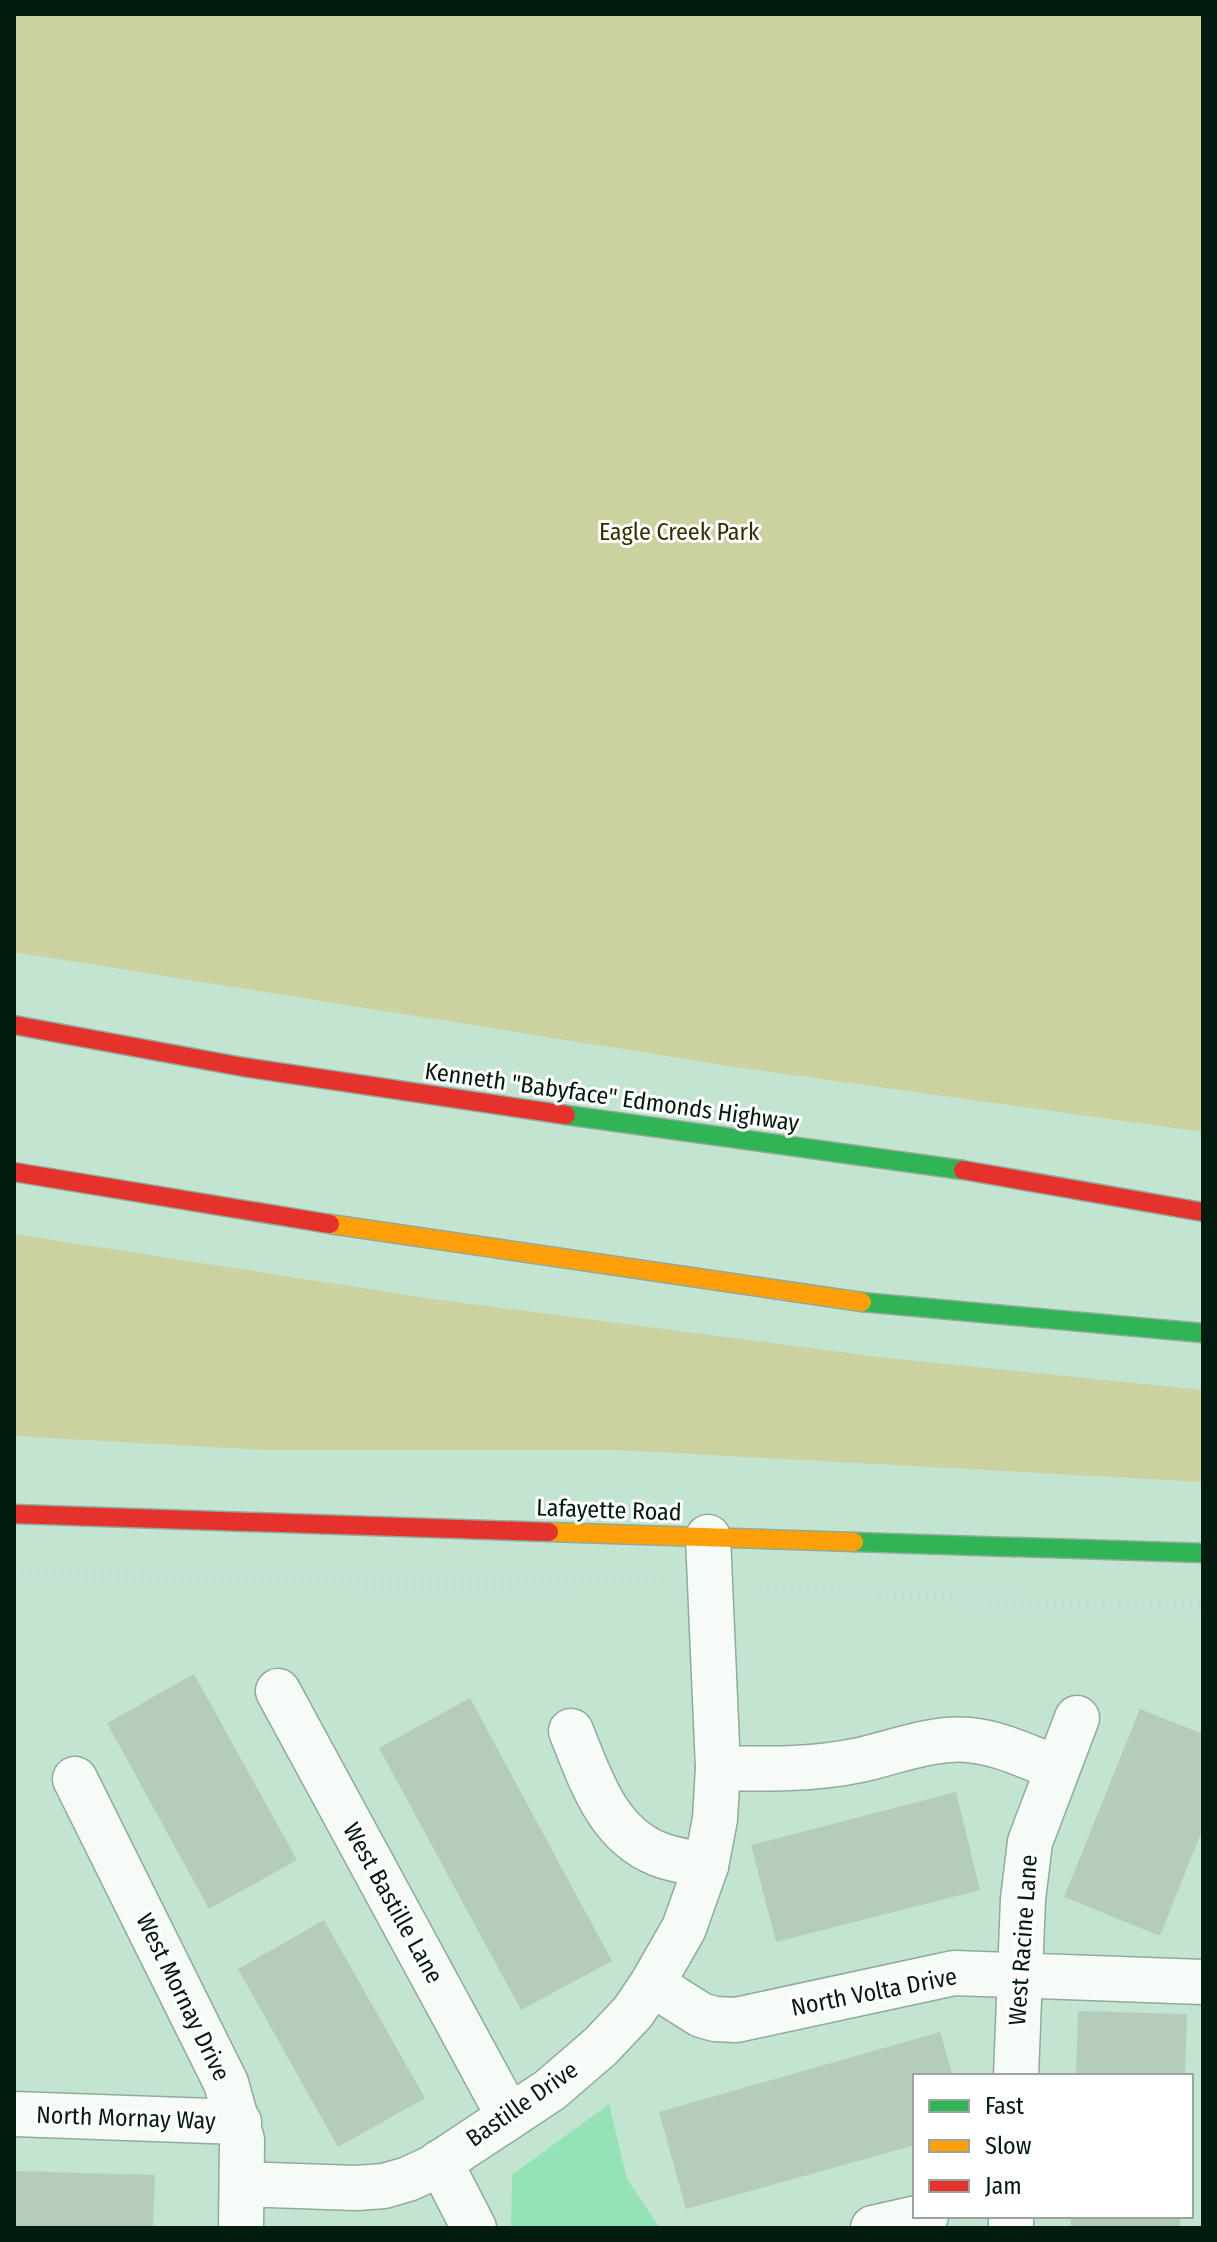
<svg xmlns="http://www.w3.org/2000/svg" width="1217" height="2242" font-family="'Fira Sans Condensed',sans-serif">
<style>
.green{fill:#cbd2a0}
.water{fill:#96e2b7}
.building{fill:#b6ccba}
.lines{fill:none;stroke-linecap:round;stroke-linejoin:round}
.street-casing{stroke:#90aa9b;stroke-width:47}
.fast-casing{stroke:#90aa9b;stroke-width:21}
.slow-casing{stroke:#90aa9b;stroke-width:21}
.jam-casing{stroke:#90aa9b;stroke-width:21}
.path{stroke:#cbd6cf;stroke-width:5;stroke-dasharray:2 6;stroke-linecap:butt}
.street{stroke:#f6fbf8;stroke-width:44}
.fast{stroke:#30b455;stroke-width:18}
.slow{stroke:#ff9f0a;stroke-width:18}
.jam{stroke:#e5322d;stroke-width:18}
.labels{text-anchor:middle;stroke-width:6;stroke-linejoin:round;paint-order:stroke}
.park-label{font-size:24px;fill:#362e03;stroke:#fff}
.street-label{font-size:24px;fill:#041b0f;stroke:#fff}
</style>
<rect width="100%" height="100%" fill="#c3e4d1"/>
<g class="green">
<path d="M14,14H1203V1132L742,1068L14,952Z"/>
<path d="M14,1234L440,1300L887,1358L1203,1390V1482L620,1450H264L14,1436Z"/>
</g>
<path class="water" d="M609,2104L627,2179L660,2228H511L512,2175Z"/>
<g class="building">
<path d="M194,1674L297,1860L209,1909L107,1723Z"/>
<path d="M470,1698L612,1961L521,2010L379,1748Z"/>
<path d="M1140,1709L1203,1734V1828L1160,1936L1064,1897Z"/>
<path d="M956,1792L980,1890L776,1942L751,1845Z"/>
<path d="M324,1920L425,2098L338,2147L238,1969Z"/>
<path d="M1078,2011L1187,2014L1185,2076H1076Z"/>
<path d="M940,2032L953,2076H915V2145L686,2209L659,2112Z"/>
<path d="M14,2171L155,2175L153,2228H14Z"/>
<rect x="1071" y="2216" width="109" height="12"/>
</g>
<g class="lines">
<defs>
<g id="street">
<path d="M278,1691L508,2115"/>
<path d="M571,1731C590,1778 607,1834 658,1854C673,1860 690,1862 706,1866"/>
<path d="M718,1768C765,1769 813,1770 860,1760C896,1752 931,1737 969,1740C1000,1743 1028,1757 1057,1768"/>
<path d="M75,1779L226,2083L242,2140L241,2228"/>
<path d="M652,1984L701,2015L715,2019L736,2020L954,1973L1203,1982"/>
<path d="M1016,2076L1023,1899L1030,1842L1077,1718"/>
<path d="M14,2114L239,2122"/>
<path d="M440,2162L474,2228"/>
<path d="M242,2184L356,2188L384,2186L408,2179L432,2168L550,2090L601,2046L633,2012L652,1984L684,1928L706,1866L715,1819L718,1768L708,1537"/>
<path d="M873,2228L926,2216"/>
<path d="M1011,2228V2216"/>
</g>
<g id="fast">
<path d="M566,1115L963,1170"/>
<path d="M862,1302L1203,1333"/>
<path d="M854,1542L1203,1553"/>
</g>
<g id="slow">
<path d="M330,1224L862,1302"/>
<path d="M549,1532L854,1542"/>
</g>
<g id="jam">
<path d="M14,1025L243,1067L566,1115"/>
<path d="M963,1170L1203,1212"/>
<path d="M14,1172L330,1224"/>
<path d="M14,1514L549,1532"/>
</g>
</defs>
<use href="#street" class="street-casing"/>
<use href="#fast" class="fast-casing"/>
<use href="#slow" class="slow-casing"/>
<use href="#jam" class="jam-casing"/>
<g class="path">
<path d="M14,1573L394,1584L669,1582"/>
<path d="M751,1585L978,1600L1203,1606"/>
</g>
<use href="#street" class="street"/>
<use href="#fast" class="fast"/>
<use href="#slow" class="slow"/>
<use href="#jam" class="jam"/>
</g>
<g class="labels">
<g class="park-label">
<text x="679" y="540">Eagle Creek Park</text>
</g>
<g class="street-label">
<text transform="translate(612 1097) rotate(8)" y="8">Kenneth "Babyface" Edmonds Highway</text>
<text transform="translate(609 1510) rotate(2)" y="8">Lafayette Road</text>
<text transform="translate(393 1903) rotate(61)" y="8">West Bastille Lane</text>
<text transform="translate(1023 1940) rotate(-86)" y="8">West Racine Lane</text>
<text transform="translate(874 1992) rotate(-11)" y="8">North Volta Drive</text>
<text transform="translate(183 1997) rotate(64)" y="8">West Mornay Drive</text>
<text transform="translate(522 2104) rotate(-35)" y="8">Bastille Drive</text>
<text transform="translate(126 2118) rotate(2)" y="8">North Mornay Way</text>
</g>
</g>
<rect width="1217" height="2242" fill="none" stroke="#041b0f" stroke-width="32"/>
<rect x="913" y="2074" width="280" height="144" fill="#ffffff" stroke="#9ba49f" stroke-width="2"/>
<rect x="929" y="2100" width="40" height="12" fill="#30b455" stroke="#9ba49f" stroke-width="2"/>
<text x="985" y="2114" font-size="24" fill="#041b0f">Fast</text>
<rect x="929" y="2140" width="40" height="12" fill="#ff9f0a" stroke="#9ba49f" stroke-width="2"/>
<text x="985" y="2154" font-size="24" fill="#041b0f">Slow</text>
<rect x="929" y="2180" width="40" height="12" fill="#e5322d" stroke="#9ba49f" stroke-width="2"/>
<text x="985" y="2194" font-size="24" fill="#041b0f">Jam</text>
</svg>
